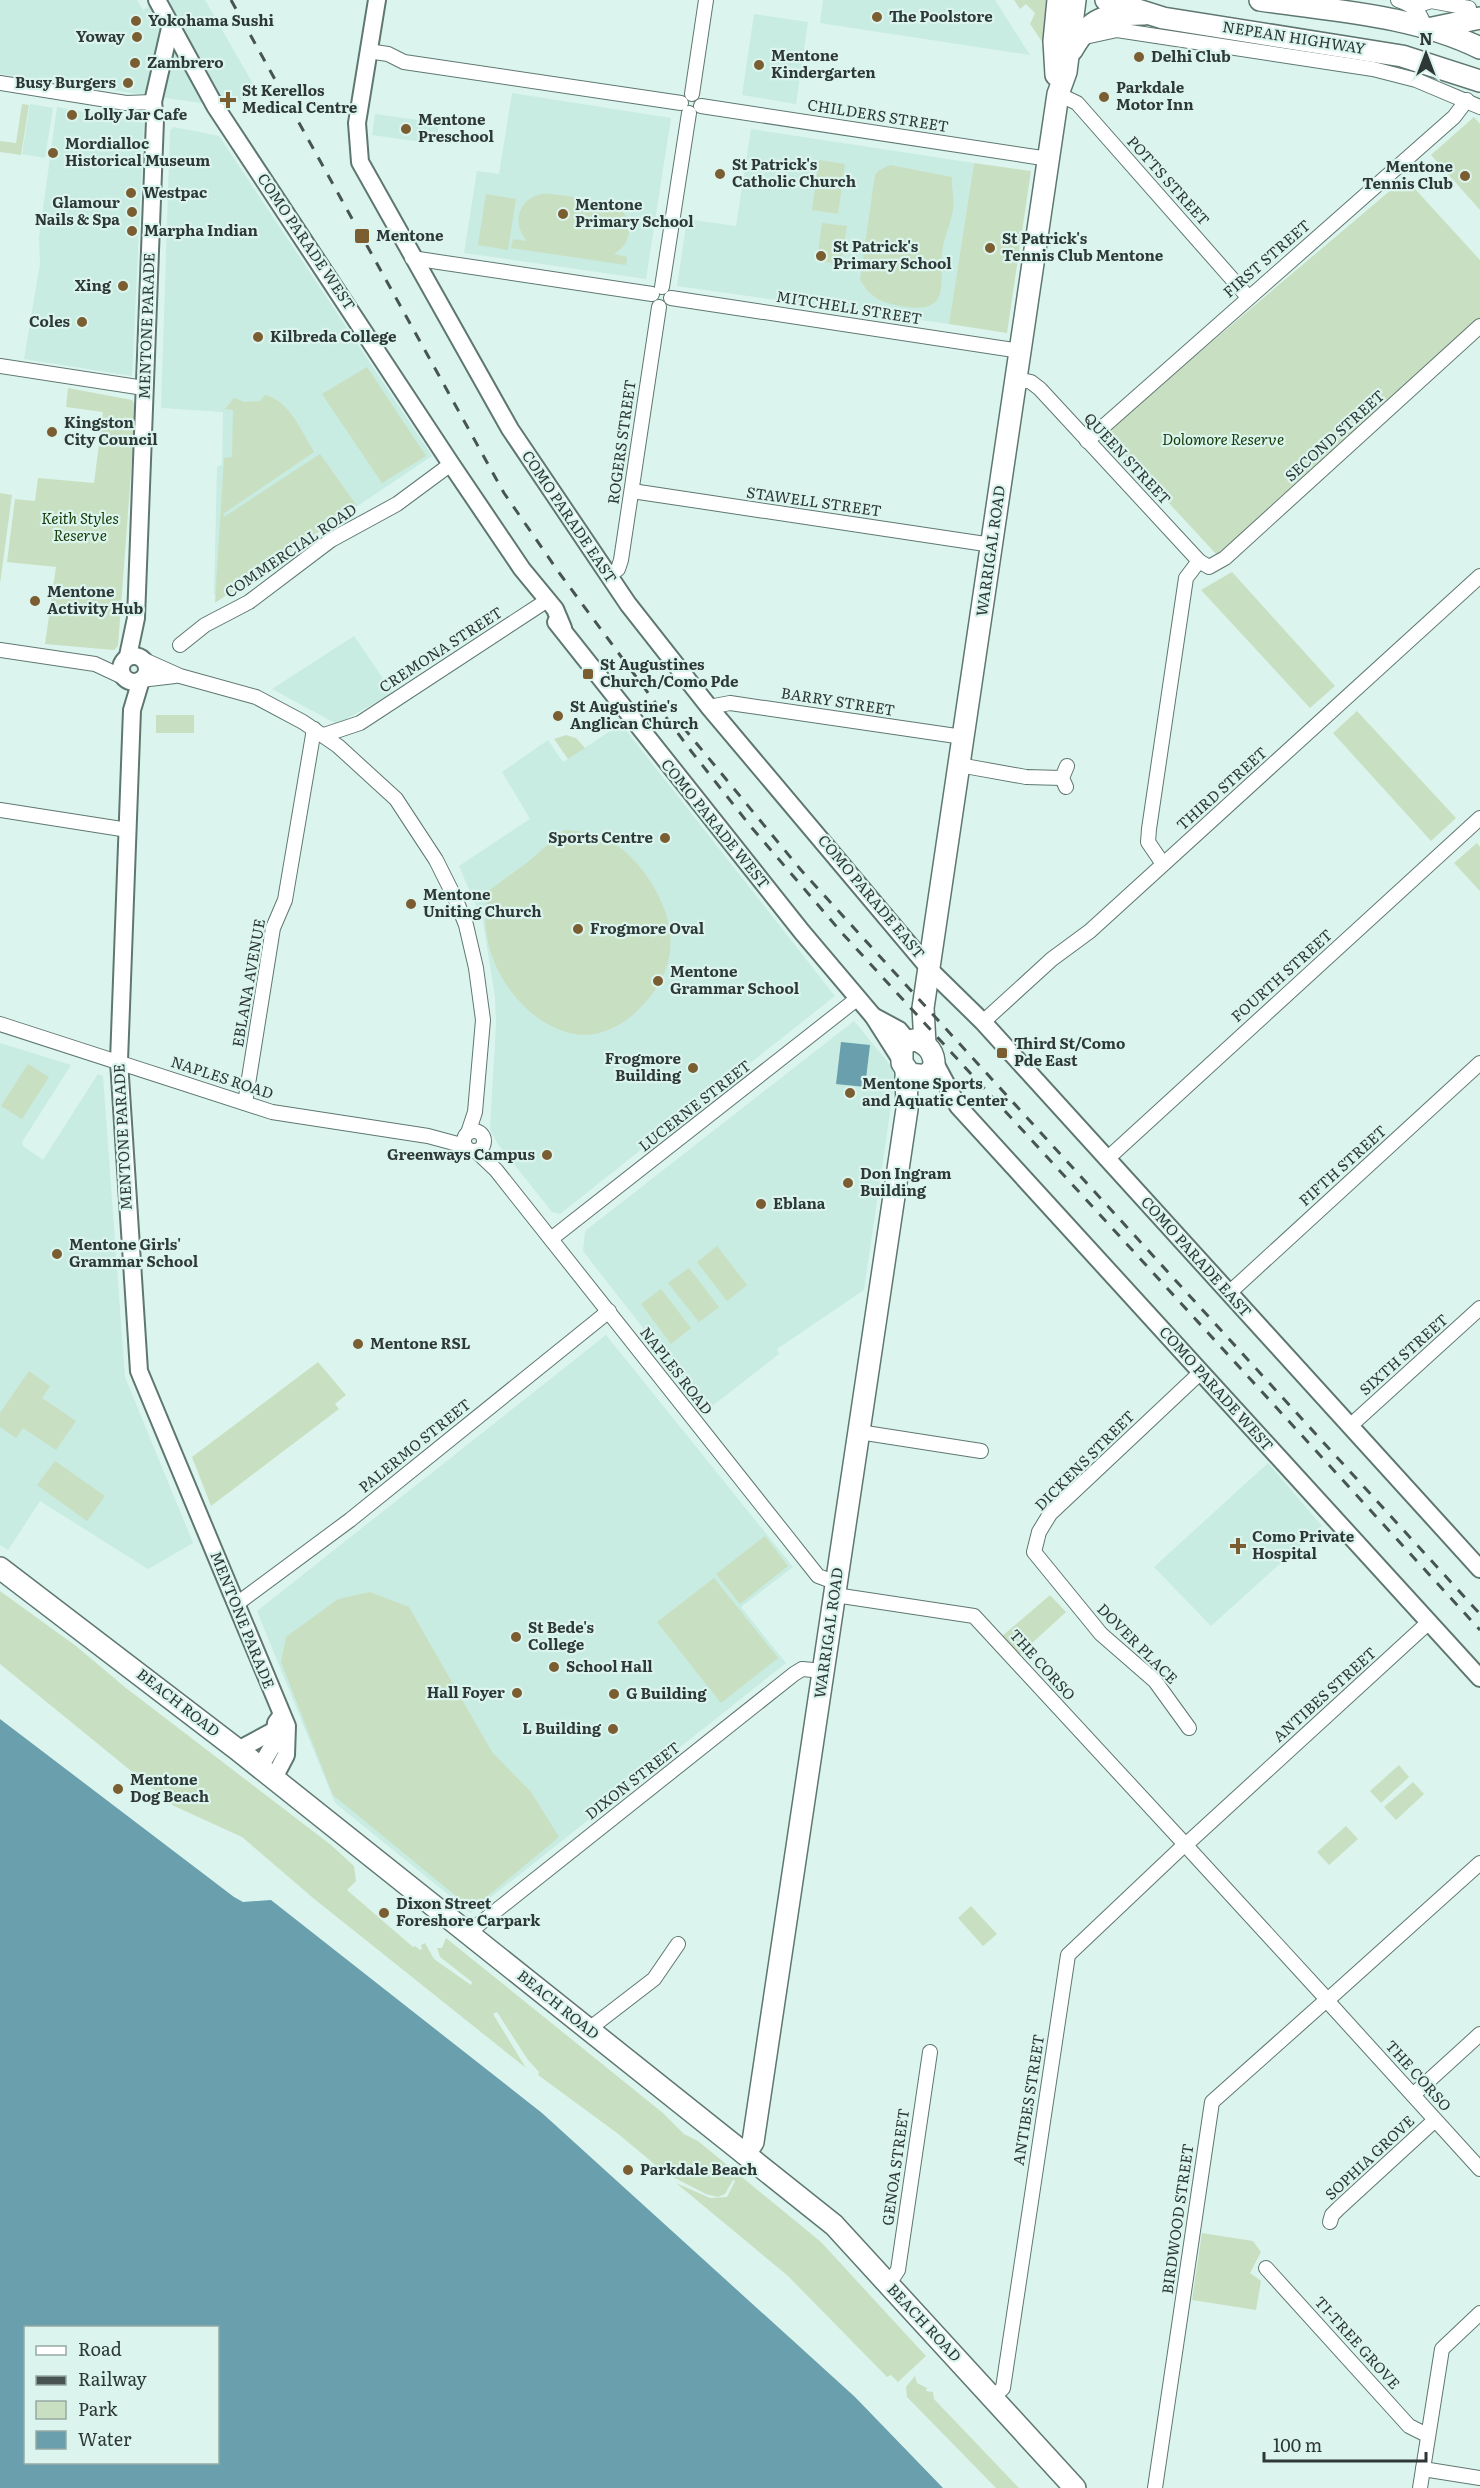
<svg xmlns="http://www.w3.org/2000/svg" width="1480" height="2488" font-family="Literata,serif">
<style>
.built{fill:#c8ebe2}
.green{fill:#c9dfc2}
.water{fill:#6a9fae;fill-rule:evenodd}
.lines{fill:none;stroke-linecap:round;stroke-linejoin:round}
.minor-casing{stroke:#5f7771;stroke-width:16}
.tertiary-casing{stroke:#5f7771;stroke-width:20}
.primary-casing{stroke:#5f7771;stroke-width:24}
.trunk-casing{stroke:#5f7771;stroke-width:24}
.minor{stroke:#fff;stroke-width:14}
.tertiary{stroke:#fff;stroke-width:16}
.primary{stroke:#fff;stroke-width:21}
.trunk{stroke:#fff;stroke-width:21}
.rail{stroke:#475451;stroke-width:3;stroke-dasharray:10 10;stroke-linecap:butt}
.poi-dot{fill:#7a5e31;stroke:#dbf5ee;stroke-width:2}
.labels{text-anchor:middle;stroke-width:4.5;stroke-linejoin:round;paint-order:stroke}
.poi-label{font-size:15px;font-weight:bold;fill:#2e3836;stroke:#dbf5ee;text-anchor:start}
.street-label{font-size:15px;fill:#2e3836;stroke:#dbf5ee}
.park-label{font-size:15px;font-style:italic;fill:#133803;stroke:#dbf5ee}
</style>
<rect width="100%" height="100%" fill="#dbf5ee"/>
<g class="built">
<path d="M0,0H137L143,10L160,0H205L257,91L228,107L0,74Z"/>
<path d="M823,0H995L1030,55L820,23Z"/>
<path d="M754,14L808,22L796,104L742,95Z"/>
<path d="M512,93L671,118L646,279L464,253L477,171L499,174Z"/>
<path d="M30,104L53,108L45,158L22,154Z"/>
<path d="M57,107L144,123L132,376L24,359L40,264L39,237Z"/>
<path d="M375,114L439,123L436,144L372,135Z"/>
<path d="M174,127L219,136L432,456L219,599L214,594L217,467L222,465L223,412L161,408L170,130Z"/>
<path d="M751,129L974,163L949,324L677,286L687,219L736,226Z"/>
<path d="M354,636L393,693L337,724L272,689Z"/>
<path d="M621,724L835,996L560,1214L552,1212L497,1143L490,1129L496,1024L495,997L483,922L459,866L530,819L502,772L548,740L563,762Z"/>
<path d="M854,1021L896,1072L864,1290L777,1349L779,1354L707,1410L583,1251L585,1231Z"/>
<path d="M0,1043L71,1065L22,1142L23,1146L43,1160L98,1074L103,1076L125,1377L193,1543L148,1569L40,1501L8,1550L0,1545Z"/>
<path d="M606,1335L793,1567L741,1607L786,1663L471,1913L335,1803L257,1611Z"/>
<path d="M1268,1463L1322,1526L1211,1626L1154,1567Z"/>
</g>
<g class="green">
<path d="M1014,0H1049L1045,46L1030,24L1035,13L1026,4L1020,9Z"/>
<path d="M22,104L29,105L21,155L0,152V141L16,143Z"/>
<path d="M1474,117L1480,124V210L1431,155Z"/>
<path d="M819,160L845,164L838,214L812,210Z"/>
<path d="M974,163L1031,171L1007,333L949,324Z"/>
<path d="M890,165L952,177C951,188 955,198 953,209C951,224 943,238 942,254C940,288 950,315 900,306C881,302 870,298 860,279L875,175L878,171Z"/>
<path d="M1405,178L1480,260V319L1217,555L1104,433Z"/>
<path d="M486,194L516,199L508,250L478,245Z"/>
<path d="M541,194C553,193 565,196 578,198C599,202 632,202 629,232C628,242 622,249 614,254L627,257L626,265L511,248L513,239L527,241C512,224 517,200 541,194Z"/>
<path d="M822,223L847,226L841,264L817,261Z"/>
<path d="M367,367L426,456L382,483L322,394Z"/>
<path d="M68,388L132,400L136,407L118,646L114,650L45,644L56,567L7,562L15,499L35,501L38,478L94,483L103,412L66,407Z"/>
<path d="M265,395C289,400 302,432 314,452L223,514L224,517L320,454L357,506L215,603L224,458L232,457L233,410L225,409L234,398L245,402L260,401Z"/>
<path d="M0,493L12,495L0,584Z"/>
<path d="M1232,572L1335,686L1310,708L1201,590Z"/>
<path d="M1357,711L1456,818L1431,841L1333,733Z"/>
<rect x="156" y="715" width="38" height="18"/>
<path d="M566,735L576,738L585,748L568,759L554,739Z"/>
<path d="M564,830C605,831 630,849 652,884C680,930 677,972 638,1010C624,1024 605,1034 586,1035C537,1035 493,981 487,936C484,920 486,906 488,891L528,862Z"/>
<path d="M1477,843L1480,847V891L1454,863Z"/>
<path d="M28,1064L49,1077L22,1119L1,1106Z"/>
<path d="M717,1246L747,1285L727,1301L697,1262Z"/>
<path d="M689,1268L719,1307L699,1322L668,1283Z"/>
<path d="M661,1289L691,1328L671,1344L641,1304Z"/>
<path d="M318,1362L346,1395L335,1404L339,1409L211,1506L192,1457Z"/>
<path d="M29,1371L50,1386L42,1398L76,1421L56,1450L23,1428L16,1438L0,1427V1413Z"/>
<path d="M55,1461L105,1496L87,1521L37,1485Z"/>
<path d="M765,1536L788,1566L740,1604L716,1574Z"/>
<path d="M714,1578L778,1658L721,1703L657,1622Z"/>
<path d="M0,1591L76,1646L126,1688L331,1845L354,1866L356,1881L347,1890L413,1947L415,1946L420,1950L422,1949L421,1945L425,1943L434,1959L471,1985L472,1982L440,1957L437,1948H442L446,1938L663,2113L684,2134L698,2141L821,2242L926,2356L898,2382L891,2375L887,2377L788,2276L676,2183L710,2198L727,2197L735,2181L733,2180L725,2194L718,2197L706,2194L665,2173L617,2133L538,2075L539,2072L528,2060L497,2012L493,2014L526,2068L313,1898L242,1837L174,1806L0,1664Z"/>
<path d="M370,1592L409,1607L492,1752L531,1792L559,1837L472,1909L333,1795L281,1662L286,1637L338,1599Z"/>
<path d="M1050,1595L1066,1612L1018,1656L1001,1637Z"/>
<path d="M1399,1765L1409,1777L1381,1803L1370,1791Z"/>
<path d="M1413,1782L1424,1794L1396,1820L1384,1807Z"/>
<path d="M1346,1826L1358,1839L1329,1865L1317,1852Z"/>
<path d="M971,1906L997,1934L983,1946L958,1918Z"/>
<path d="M1202,2233L1253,2241L1261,2252L1250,2273L1261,2281L1256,2310L1192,2300Z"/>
<path d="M915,2376L917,2383L927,2388L926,2391L933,2392L934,2399L1019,2488H996L907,2397L906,2387Z"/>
</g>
<g class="water">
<path d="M841,1042L870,1045L865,1087L836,1084Z"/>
<path d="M0,1719L234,1897L243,1902L271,1900L542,2113L855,2397L943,2488H0ZM26,2328H218V2462H26Z"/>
</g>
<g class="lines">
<defs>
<g id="minor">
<path d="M1398,0C1414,5 1421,13 1425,28"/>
<path d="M1413,7L1431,1L1469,8"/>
<path d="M1085,37L1117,30L1373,69L1416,80L1480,107"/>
<path d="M368,51L388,54L404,62L681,103"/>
<path d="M0,83L126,103L153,102"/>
<path d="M692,94L706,0"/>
<path d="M1058,94L1077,103L1248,297"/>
<path d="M701,106L1049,159"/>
<path d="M412,258L652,294"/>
<path d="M662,287L689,113"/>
<path d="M671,298L1021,351"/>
<path d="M0,366L144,388"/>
<path d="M1017,379L1031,382L1040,389L1199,561L1209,567L1225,558L1480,326"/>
<path d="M1087,441L1454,117L1467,100"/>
<path d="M632,491L992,545"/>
<path d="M608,576L618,569L621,560L659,307"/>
<path d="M180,645L205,625L249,602L331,540L397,504L451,464"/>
<path d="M0,650L95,664L125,678"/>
<path d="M142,659L180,676L256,697L303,722L338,746L396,799L436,860L456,900L466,925L476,968L483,1020L475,1112L468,1133"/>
<path d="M141,680L175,676"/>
<path d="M709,707L730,703L963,737"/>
<path d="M324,735L360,723L540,605"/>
<path d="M959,765L1026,777L1062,778"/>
<path d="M1066,787L1062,778L1067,766"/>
<path d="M0,810L128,830"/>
<path d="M1163,864L1148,842L1149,829L1186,578L1199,561"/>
<path d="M983,1022L1052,959L1090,931L1480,576"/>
<path d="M0,1024L272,1112L428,1136L465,1146"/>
<path d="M245,1103L273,928L285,900L314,729"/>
<circle cx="474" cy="1141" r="10"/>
<path d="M476,1151L496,1170L818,1576L837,1583"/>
<path d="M1107,1159L1480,818"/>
<path d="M551,1239L858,998"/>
<path d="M1229,1293L1480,1063"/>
<path d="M1350,1426L1480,1308"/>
<path d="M859,1432L981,1451"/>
<path d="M835,1595L974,1616L1181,1840"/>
<path d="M238,1603L350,1520L609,1311"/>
<path d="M1189,1728L1155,1681L1101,1634L1034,1552L1039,1532L1050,1514L1201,1372"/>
<path d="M1191,1840L1429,1622"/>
<path d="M1190,1850L1323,1995"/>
<path d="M468,1933L794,1674L802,1669L824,1671"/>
<path d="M1332,1996L1480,1863"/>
<path d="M1331,2005L1480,2169"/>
<path d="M589,2029L654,1979L678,1944"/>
<path d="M1413,2095L1480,2034"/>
<path d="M1330,2222L1332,2215L1339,2208L1435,2120"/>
<path d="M1266,2268L1409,2426L1427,2435"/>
<path d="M888,2285L898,2270L930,2052"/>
<path d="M992,2398L1003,2388L1068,1955L1180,1849"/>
<path d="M1423,2469L1480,2478"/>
<path d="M1155,2488L1212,2102L1322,2004"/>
<path d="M1420,2488L1442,2349L1480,2313"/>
</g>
<g id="tertiary">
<path d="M157,0L215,106L451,464L522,569L555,609L563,628"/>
<path d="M377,0L357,123L360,162L510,429L628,604L709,707L933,973L983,1022L1480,1569"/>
<path d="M556,622L802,932L873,1016L901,1060"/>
<path d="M128,656L136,618L155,120L153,102L170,28"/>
<circle cx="134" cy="669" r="13"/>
<path d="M141,680L132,710L119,1061L139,1371L287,1726L286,1755L274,1778"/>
<path d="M873,1016L899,1030L908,1041"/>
<path d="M935,1063L958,1106L1480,1678"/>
<path d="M238,1750L275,1730"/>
<path d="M260,1767L273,1745L276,1723L281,1716"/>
</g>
<g id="primary">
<path d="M1072,50C1092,15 1105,15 1144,14"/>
<path d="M1056,75L1054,41L1058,0"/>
<path d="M915,1040C928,1044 935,1053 934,1067L926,1076L910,1074L902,1063V1048L908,1041Z"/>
<path d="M925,1044L923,1008L1058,94L1066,72L1075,0"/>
<path d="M0,1568L238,1750L834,2225L1075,2488"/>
<path d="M745,2154L753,2142L907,1109L906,1071"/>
</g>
<g id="trunk">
<path d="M1106,0L1163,18L1402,56L1480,81"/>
<path d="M1260,0C1333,11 1413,15 1480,48"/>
<path d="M1428,29L1480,18"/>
</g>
</defs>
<use href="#minor" class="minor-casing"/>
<use href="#tertiary" class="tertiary-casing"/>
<use href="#primary" class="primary-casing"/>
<use href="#trunk" class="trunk-casing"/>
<use href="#minor" class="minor"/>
<use href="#tertiary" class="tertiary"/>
<use href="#primary" class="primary"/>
<use href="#trunk" class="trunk"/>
<g class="rail">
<path d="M231,0L504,493L560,574L691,751L752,828L842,933L1480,1630"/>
<path d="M683,727L801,870L1480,1614"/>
</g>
</g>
<g class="poi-dot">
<circle cx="877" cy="17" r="6"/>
<circle cx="136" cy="21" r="6"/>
<circle cx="137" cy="37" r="6"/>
<circle cx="1139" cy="57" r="6"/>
<circle cx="135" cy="63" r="6"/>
<circle cx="759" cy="65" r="6"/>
<circle cx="128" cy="83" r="6"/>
<circle cx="1104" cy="97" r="6"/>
<path d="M225 91h6v6h6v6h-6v6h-6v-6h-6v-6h6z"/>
<circle cx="72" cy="115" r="6"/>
<circle cx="406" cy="129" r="6"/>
<circle cx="53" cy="153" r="6"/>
<circle cx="720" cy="174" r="6"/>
<circle cx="1465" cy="176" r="6"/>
<circle cx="131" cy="193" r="6"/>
<circle cx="132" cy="212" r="6"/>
<circle cx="563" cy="214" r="6"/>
<circle cx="132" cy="231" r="6"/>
<rect x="354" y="228" width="16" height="16" rx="3"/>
<circle cx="990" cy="248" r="6"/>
<circle cx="821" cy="256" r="6"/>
<circle cx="123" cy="286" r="6"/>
<circle cx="82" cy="322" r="6"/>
<circle cx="258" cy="337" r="6"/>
<circle cx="52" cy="432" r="6"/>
<circle cx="35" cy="601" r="6"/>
<rect x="582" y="668" width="12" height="12" rx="3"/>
<circle cx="558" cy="716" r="6"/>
<circle cx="665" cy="838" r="6"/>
<circle cx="411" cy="904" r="6"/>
<circle cx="578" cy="929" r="6"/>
<circle cx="658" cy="981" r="6"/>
<rect x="996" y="1047" width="12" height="12" rx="3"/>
<circle cx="693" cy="1068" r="6"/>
<circle cx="850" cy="1093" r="6"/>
<circle cx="547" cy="1155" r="6"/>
<circle cx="848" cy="1183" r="6"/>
<circle cx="761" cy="1204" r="6"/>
<circle cx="57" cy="1254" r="6"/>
<circle cx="358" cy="1344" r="6"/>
<path d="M1235 1537h6v6h6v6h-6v6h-6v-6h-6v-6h6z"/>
<circle cx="516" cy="1637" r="6"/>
<circle cx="554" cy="1667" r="6"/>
<circle cx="517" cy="1693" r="6"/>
<circle cx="614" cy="1694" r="6"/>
<circle cx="613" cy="1729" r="6"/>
<circle cx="118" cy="1789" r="6"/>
<circle cx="384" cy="1913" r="6"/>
<circle cx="628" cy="2170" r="6"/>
</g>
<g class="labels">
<g class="poi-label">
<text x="889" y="22">The Poolstore</text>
<text x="148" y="26">Yokohama Sushi</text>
<text x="125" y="42" text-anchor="end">Yoway</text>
<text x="771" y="61">Mentone<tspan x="771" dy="17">Kindergarten</tspan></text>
<text x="1151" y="62">Delhi Club</text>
<text x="147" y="68">Zambrero</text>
<text x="116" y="88" text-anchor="end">Busy Burgers</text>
<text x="1116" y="93">Parkdale<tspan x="1116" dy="17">Motor Inn</tspan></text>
<text x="242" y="96">St Kerellos<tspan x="242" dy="17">Medical Centre</tspan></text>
<text x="84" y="120">Lolly Jar Cafe</text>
<text x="418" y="125">Mentone<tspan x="418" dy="17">Preschool</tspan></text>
<text x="65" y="149">Mordialloc<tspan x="65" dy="17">Historical Museum</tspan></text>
<text x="732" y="170">St Patrick's<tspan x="732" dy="17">Catholic Church</tspan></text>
<text x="1453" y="172" text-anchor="end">Mentone<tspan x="1453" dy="17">Tennis Club</tspan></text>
<text x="143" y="198">Westpac</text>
<text x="120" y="208" text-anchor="end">Glamour<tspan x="120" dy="17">Nails &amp; Spa</tspan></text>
<text x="575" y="210">Mentone<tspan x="575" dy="17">Primary School</tspan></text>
<text x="144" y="236">Marpha Indian</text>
<text x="376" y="241">Mentone</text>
<text x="1002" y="244">St Patrick's<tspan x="1002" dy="17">Tennis Club Mentone</tspan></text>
<text x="833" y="252">St Patrick's<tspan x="833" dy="17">Primary School</tspan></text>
<text x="111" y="291" text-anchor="end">Xing</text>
<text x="70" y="327" text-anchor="end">Coles</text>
<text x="270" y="342">Kilbreda College</text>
<text x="64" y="428">Kingston<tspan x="64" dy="17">City Council</tspan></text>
<text x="47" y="597">Mentone<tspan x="47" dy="17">Activity Hub</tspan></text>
<text x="600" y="670">St Augustines<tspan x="600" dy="17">Church/Como Pde</tspan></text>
<text x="570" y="712">St Augustine's<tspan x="570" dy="17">Anglican Church</tspan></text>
<text x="653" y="843" text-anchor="end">Sports Centre</text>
<text x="423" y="900">Mentone<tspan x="423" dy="17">Uniting Church</tspan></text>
<text x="590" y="934">Frogmore Oval</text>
<text x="670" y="977">Mentone<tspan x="670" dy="17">Grammar School</tspan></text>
<text x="1014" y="1049">Third St/Como<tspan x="1014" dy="17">Pde East</tspan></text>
<text x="681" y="1064" text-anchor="end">Frogmore<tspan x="681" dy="17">Building</tspan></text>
<text x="862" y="1089">Mentone Sports<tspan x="862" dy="17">and Aquatic Center</tspan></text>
<text x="535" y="1160" text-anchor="end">Greenways Campus</text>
<text x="860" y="1179">Don Ingram<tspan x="860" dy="17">Building</tspan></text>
<text x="773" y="1209">Eblana</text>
<text x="69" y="1250">Mentone Girls'<tspan x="69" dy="17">Grammar School</tspan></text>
<text x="370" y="1349">Mentone RSL</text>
<text x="1252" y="1542">Como Private<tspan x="1252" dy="17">Hospital</tspan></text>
<text x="528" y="1633">St Bede's<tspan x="528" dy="17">College</tspan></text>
<text x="566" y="1672">School Hall</text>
<text x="505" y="1698" text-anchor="end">Hall Foyer</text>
<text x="626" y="1699">G Building</text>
<text x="601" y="1734" text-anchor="end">L Building</text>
<text x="130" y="1785">Mentone<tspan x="130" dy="17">Dog Beach</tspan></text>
<text x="396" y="1909">Dixon Street<tspan x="396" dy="17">Foreshore Carpark</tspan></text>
<text x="640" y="2175">Parkdale Beach</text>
</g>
<g class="street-label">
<text transform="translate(1294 38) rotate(9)" y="5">NEPEAN HIGHWAY</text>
<text transform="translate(878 116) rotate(9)" y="5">CHILDERS STREET</text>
<text transform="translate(1168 181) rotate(48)" y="5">POTTS STREET</text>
<text transform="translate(306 242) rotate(56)" y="5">COMO PARADE WEST</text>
<text transform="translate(1267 259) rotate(-41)" y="5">FIRST STREET</text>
<text transform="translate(849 308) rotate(9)" y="5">MITCHELL STREET</text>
<text transform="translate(147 326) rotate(-88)" y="5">MENTONE PARADE</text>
<text transform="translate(1335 436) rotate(-42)" y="5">SECOND STREET</text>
<text transform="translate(622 442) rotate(-82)" y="5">ROGERS STREET</text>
<text transform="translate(1127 459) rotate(47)" y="5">QUEEN STREET</text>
<text transform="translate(814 502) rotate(8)" y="5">STAWELL STREET</text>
<text transform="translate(569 517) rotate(56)" y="5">COMO PARADE EAST</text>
<text transform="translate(291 551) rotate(-34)" y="5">COMMERCIAL ROAD</text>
<text transform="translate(991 551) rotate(-82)" y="5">WARRIGAL ROAD</text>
<text transform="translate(441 650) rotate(-33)" y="5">CREMONA STREET</text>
<text transform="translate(838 702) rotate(9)" y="5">BARRY STREET</text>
<text transform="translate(1222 789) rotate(-42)" y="5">THIRD STREET</text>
<text transform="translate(715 824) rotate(51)" y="5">COMO PARADE WEST</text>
<text transform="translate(871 897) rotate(50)" y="5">COMO PARADE EAST</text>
<text transform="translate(1282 976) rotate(-42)" y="5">FOURTH STREET</text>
<text transform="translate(249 983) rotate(-80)" y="5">EBLANA AVENUE</text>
<text transform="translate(222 1078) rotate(18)" y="5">NAPLES ROAD</text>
<text transform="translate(695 1106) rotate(-38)" y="5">LUCERNE STREET</text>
<text transform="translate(123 1137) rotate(-93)" y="5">MENTONE PARADE</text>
<text transform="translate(1343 1166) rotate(-42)" y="5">FIFTH STREET</text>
<text transform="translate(1196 1257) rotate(48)" y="5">COMO PARADE EAST</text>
<text transform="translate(1404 1355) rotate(-42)" y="5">SIXTH STREET</text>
<text transform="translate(676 1371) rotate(52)" y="5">NAPLES ROAD</text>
<text transform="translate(1216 1389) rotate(48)" y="5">COMO PARADE WEST</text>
<text transform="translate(415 1446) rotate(-39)" y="5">PALERMO STREET</text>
<text transform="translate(1085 1461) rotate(-45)" y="5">DICKENS STREET</text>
<text transform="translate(242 1620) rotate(68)" y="5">MENTONE PARADE</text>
<text transform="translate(829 1633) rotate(-82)" y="5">WARRIGAL ROAD</text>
<text transform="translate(1137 1644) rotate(45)" y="5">DOVER PLACE</text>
<text transform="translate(1042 1665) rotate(48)" y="5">THE CORSO</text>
<text transform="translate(1325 1695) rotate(-42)" y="5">ANTIBES STREET</text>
<text transform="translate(178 1703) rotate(38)" y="5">BEACH ROAD</text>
<text transform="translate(633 1781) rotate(-38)" y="5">DIXON STREET</text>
<text transform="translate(558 2005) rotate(39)" y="5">BEACH ROAD</text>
<text transform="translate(1418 2076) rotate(48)" y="5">THE CORSO</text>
<text transform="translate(1029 2100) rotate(-81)" y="5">ANTIBES STREET</text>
<text transform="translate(1370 2158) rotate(-43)" y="5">SOPHIA GROVE</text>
<text transform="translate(896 2167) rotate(-82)" y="5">GENOA STREET</text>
<text transform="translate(1178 2219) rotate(-82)" y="5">BIRDWOOD STREET</text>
<text transform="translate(924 2323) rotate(47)" y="5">BEACH ROAD</text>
<text transform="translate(1357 2343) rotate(48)" y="5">TI-TREE GROVE</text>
</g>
<g class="park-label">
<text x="1223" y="445">Dolomore Reserve</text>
<text x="80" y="524">Keith Styles<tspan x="80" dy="17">Reserve</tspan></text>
</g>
</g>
<rect x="24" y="2326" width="195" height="138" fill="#dbf5ee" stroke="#96a9a4" stroke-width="1.5"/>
<rect x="36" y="2346" width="30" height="9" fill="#ffffff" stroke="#96a9a4" stroke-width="1.5"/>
<text x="78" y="2356" font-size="18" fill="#2e3836">Road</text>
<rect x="36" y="2376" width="30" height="9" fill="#475451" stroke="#96a9a4" stroke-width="1.5"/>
<text x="78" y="2386" font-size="18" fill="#2e3836">Railway</text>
<rect x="36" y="2401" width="30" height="18" fill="#c9dfc2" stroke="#96a9a4" stroke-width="1.5"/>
<text x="78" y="2416" font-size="18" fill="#2e3836">Park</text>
<rect x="36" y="2431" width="30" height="18" fill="#6a9fae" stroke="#96a9a4" stroke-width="1.5"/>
<text x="78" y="2446" font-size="18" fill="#2e3836">Water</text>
<g transform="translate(1426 54)" stroke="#dbf5ee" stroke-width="4.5" paint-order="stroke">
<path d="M0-4.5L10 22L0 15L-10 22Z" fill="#2e3836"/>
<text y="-9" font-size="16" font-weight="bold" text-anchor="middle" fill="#2e3836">N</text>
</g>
<path d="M1264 2452v9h162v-9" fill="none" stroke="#2e3836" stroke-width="3"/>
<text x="1273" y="2452" font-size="18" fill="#2e3836" stroke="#dbf5ee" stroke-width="4.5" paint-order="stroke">100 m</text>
</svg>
